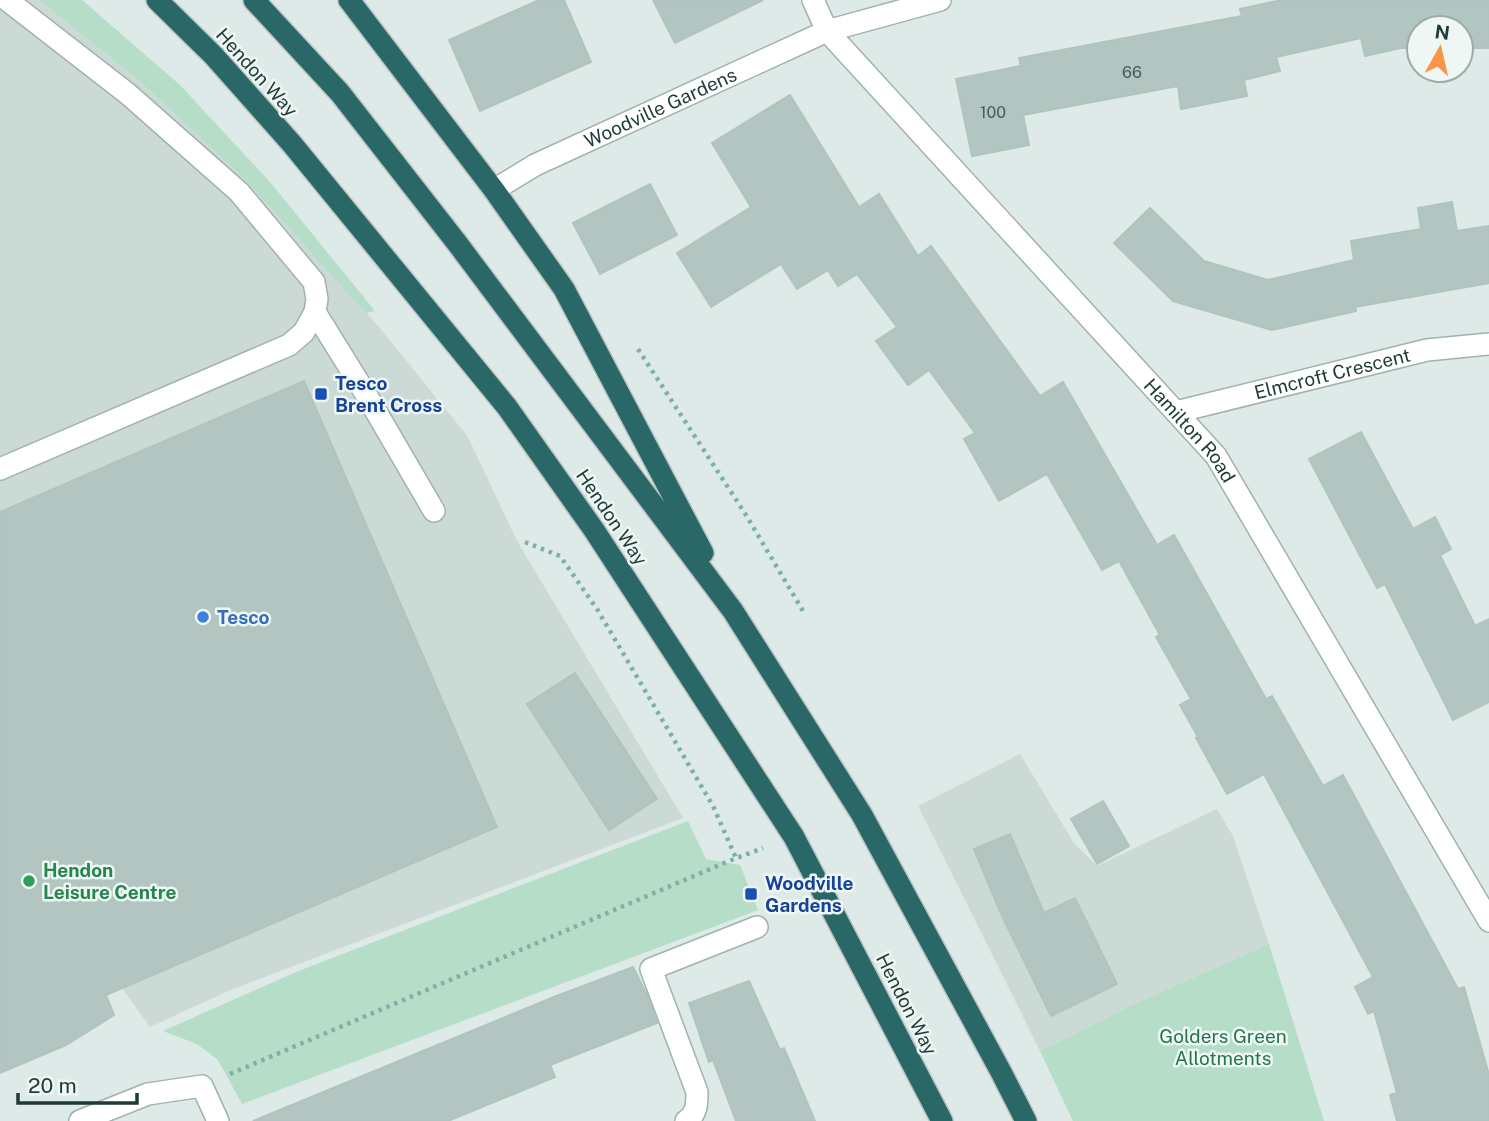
<svg xmlns="http://www.w3.org/2000/svg" width="1489" height="1121" font-family="'Public Sans',sans-serif">
<style>
.built{fill:#ccdad6}
.green{fill:#b5ddc7}
.building{fill:#b3c5c1;stroke:#b0c4bf;stroke-width:2}
.lines{fill:none;stroke-linecap:round;stroke-linejoin:round}
.lane-casing{stroke:#a0b2af;stroke-width:24}
.street-casing{stroke:#a0b2af;stroke-width:24}
.highway-casing{stroke:#bcc4c3;stroke-width:24}
.path{stroke:#7cb0a9;stroke-width:4.5;stroke-dasharray:3.5 5;stroke-linecap:butt}
.lane{stroke:#fff;stroke-width:21}
.street{stroke:#fff;stroke-width:21}
.highway{stroke:#296867;stroke-width:21}
.transit-dot{fill:#1a4fb4;stroke:#eef7f4;stroke-width:2.5}
.shop-dot{fill:#3f7fe0;stroke:#eef7f4;stroke-width:2.5}
.leisure-dot{fill:#2e9e5b;stroke:#eef7f4;stroke-width:2.5}
.labels{text-anchor:middle;stroke-width:5;stroke-linejoin:round;paint-order:stroke}
.number-label{font-size:16px;fill:#435e5a}
.street-label{font-size:19px;fill:#1e3b38;stroke:#eef7f4}
.transit-label{font-size:19px;font-weight:bold;fill:#164399;stroke:#eef7f4;text-anchor:start}
.shop-label{font-size:19px;font-weight:bold;fill:#366cbe;stroke:#eef7f4;text-anchor:start}
.leisure-label{font-size:19px;font-weight:bold;fill:#27864d;stroke:#eef7f4;text-anchor:start}
.park-label{font-size:19px;fill:#267352;stroke:#eef7f4}
</style>
<rect width="100%" height="100%" fill="#ddeae7"/>
<g class="built">
<path d="M0,0H39L136,78L243,177L319,258L384,333L468,437L517,541L683,818L228,991L150,1027L122,988L0,721Z"/>
<path d="M1020,754L1074,843L1097,866L1217,809L1233,836L1269,944L1130,1006L1040,1051L918,806Z"/>
</g>
<g class="green">
<path d="M39,0H82L180,85L270,182L375,311L366,313L243,177L136,78Z"/>
<path d="M688,821L706,859L740,865L758,910L242,1104L218,1060L197,1044L163,1031L296,972Z"/>
<path d="M1269,944L1324,1121H1073L1040,1051L1130,1006Z"/>
</g>
<g class="building">
<path d="M539,0H564L591,62L480,111L449,40Z"/>
<path d="M653,0H763L675,43Z"/>
<path d="M1282,0H1489V48H1461V28H1419V48H1401L1365,56L1361,38L1276,57L1280,71L1244,80L1247,96L1181,109L1178,86L1023,115L1029,145L972,156L956,79L1021,66L1019,58L1242,16L1240,9Z"/>
<path d="M790,95L859,207L879,194L918,256L931,246L1040,396L1063,382L1157,545L1174,535L1266,699L1272,696L1323,786L1343,775L1458,989L1464,987L1489,1075V1121H1397L1390,1095L1397,1093L1374,1011L1368,1014L1355,987L1373,977L1264,774L1227,794L1196,738L1198,737L1180,705L1191,699L1156,637L1160,635L1119,561L1102,570L1047,474L999,501L964,439L975,433L929,370L908,385L876,341L897,327L857,274L838,286L828,270L797,289L781,264L711,307L677,253L751,207L712,143Z"/>
<path d="M650,184L677,235L600,274L573,223Z"/>
<path d="M1452,202L1457,231L1489,226V283L1355,307L1356,311L1272,330L1173,301L1114,243L1150,208L1204,261L1268,280L1354,260L1351,241L1421,229L1418,208Z"/>
<path d="M304,381L497,827L106,995L114,1015L66,1045L0,1073V512Z"/>
<path d="M1361,432L1413,529L1435,517L1451,549L1440,555L1475,626L1489,619V702L1453,720L1385,584L1377,588L1309,459Z"/>
<path d="M575,673L657,799L609,830L527,704Z"/>
<path d="M1103,801L1129,846L1097,864L1071,819Z"/>
<path d="M1010,834L1044,913L1075,898L1117,984L1051,1016L1002,916L974,849Z"/>
<path d="M633,967L647,995L657,1023L550,1065L555,1077L448,1121H253L554,997Z"/>
<path d="M749,981L780,1050L784,1048L815,1121H736L713,1060L709,1062L689,1003Z"/>
</g>
<g class="lines">
<defs>
<g id="lane">
<path d="M7,0L128,94L239,192L314,282L317,299L315,312L364,391L434,511"/>
<path d="M0,469L289,345L304,332L315,312"/>
<path d="M686,1121C697,1115 697,1103 697,1092L651,969L757,927"/>
</g>
<g id="street">
<path id="s1" d="M813,0L827,31L1216,456L1489,921"/>
<path id="s2" d="M494,190L535,165L827,31L940,0"/>
<path id="s3" d="M1176,412L1427,350L1489,344"/>
<path d="M80,1121L148,1094L202,1086L218,1121"/>
</g>
<g id="highway">
<path d="M157,0L214,56L292,144L507,407L594,530L794,837L942,1121"/>
<path d="M254,0L340,93L457,243L733,611L862,815L1001,1072L1026,1121"/>
<path d="M349,0L494,190L564,289L703,553"/>
</g>
</defs>
<use href="#lane" class="lane-casing"/>
<use href="#street" class="street-casing"/>
<use href="#highway" class="highway-casing"/>
<g class="path">
<path d="M638,349L746,515L803,611"/>
<path d="M525,542L560,556L597,609L713,806L736,858"/>
<path d="M230,1074L729,861L763,848"/>
</g>
<use href="#lane" class="lane"/>
<use href="#street" class="street"/>
<use href="#highway" class="highway"/>
</g>
<g class="transit-dot">
<rect x="314" y="387" width="14" height="14" rx="3.5"/>
<rect x="744" y="887" width="14" height="14" rx="3.5"/>
</g>
<circle class="shop-dot" cx="203" cy="617" r="7"/>
<circle class="leisure-dot" cx="29" cy="881" r="7"/>
<g class="labels">
<g class="number-label">
<text x="1132" y="78">66</text>
<text x="993" y="118">100</text>
</g>
<g class="street-label">
<text transform="translate(257 72) rotate(48)" y="7">Hendon Way</text>
<text dy="7" stroke="none"><textPath href="#s2" startOffset="186">Woodville Gardens</textPath></text>
<text dy="7" stroke="none"><textPath href="#s3" startOffset="161">Elmcroft Crescent</textPath></text>
<text dy="7" stroke="none"><textPath href="#s1" startOffset="574">Hamilton Road</textPath></text>
<text transform="translate(612 517) rotate(56)" y="7">Hendon Way</text>
<text transform="translate(907 1004) rotate(63)" y="7">Hendon Way</text>
</g>
<g class="transit-label">
<text x="335" y="390">Tesco<tspan x="335" dy="22">Brent Cross</tspan></text>
<text x="765" y="890">Woodville<tspan x="765" dy="22">Gardens</tspan></text>
</g>
<g class="shop-label">
<text x="217" y="624">Tesco</text>
</g>
<g class="leisure-label">
<text x="43" y="877">Hendon<tspan x="43" dy="22">Leisure Centre</tspan></text>
</g>
<g class="park-label">
<text x="1223" y="1043">Golders Green<tspan x="1223" dy="22">Allotments</tspan></text>
</g>
</g>
<g transform="translate(1440 49) rotate(8)"><circle r="33" fill="#eef7f4" stroke="#9baca9" stroke-width="2"/>
<path d="M0-5L12 26L0 18L-12 26Z" fill="#fa964c"/>
<text y="-10" font-size="19" font-weight="bold" text-anchor="middle" fill="#1e3b38">N</text>
</g>
<path d="M18 1093v10h119v-10" fill="none" stroke="#1e3b38" stroke-width="3.5"/>
<text x="28" y="1093" font-size="21" fill="#1e3b38" stroke="#eef7f4" stroke-width="5" paint-order="stroke">20 m</text>
</svg>
